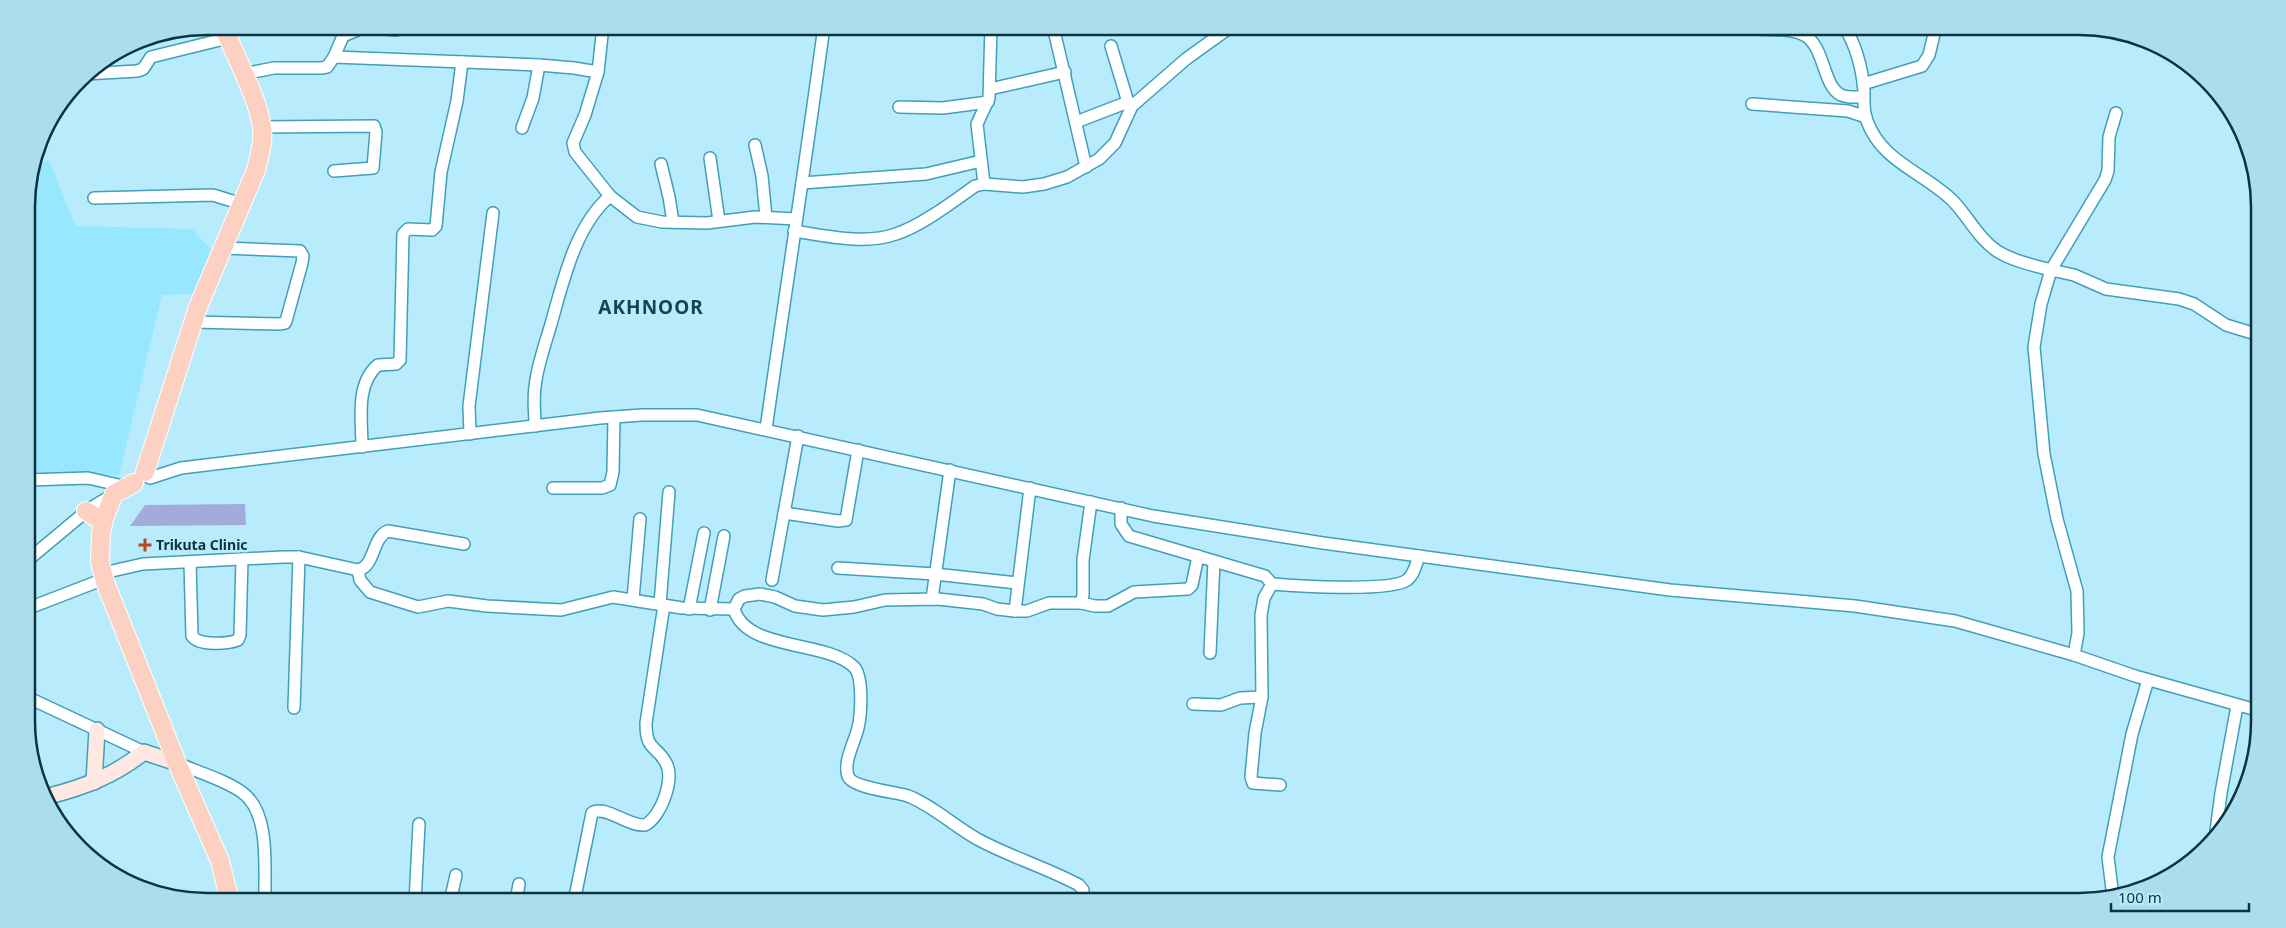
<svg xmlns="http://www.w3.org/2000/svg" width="2286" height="928" font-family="'Noto Sans',sans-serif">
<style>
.built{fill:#97e7ff}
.green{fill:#a4aadc}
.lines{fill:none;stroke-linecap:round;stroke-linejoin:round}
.street-casing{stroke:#419fb9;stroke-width:14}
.secondary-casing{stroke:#419fb9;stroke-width:18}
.primary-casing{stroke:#fff;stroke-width:20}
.street{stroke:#fff;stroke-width:11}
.secondary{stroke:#fee8e1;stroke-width:15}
.primary{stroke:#fdd1c2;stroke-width:18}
.poi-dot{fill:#b04924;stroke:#b8ecfc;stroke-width:2}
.labels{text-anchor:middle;stroke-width:5;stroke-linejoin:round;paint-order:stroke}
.poi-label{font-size:14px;font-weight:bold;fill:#0b343f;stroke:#b8ecfc;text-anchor:start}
.district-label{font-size:19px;font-weight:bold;letter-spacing:1px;fill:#124553;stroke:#b8ecfc}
.rim{fill:none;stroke:#0b343f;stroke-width:2.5}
</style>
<rect width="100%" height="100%" fill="#b8ecfc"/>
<path class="built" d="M49,161L75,226L192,229L215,254L199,294L162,295L119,475L28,472L27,195L36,162Z"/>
<path class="green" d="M245,504L246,525L130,526L145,505Z"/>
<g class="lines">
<defs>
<g id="street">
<path d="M603,26L598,72L585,115L573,143L575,152L610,196L637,217L662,222L707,223L755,217L796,219"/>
<path d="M1053,26L1086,167"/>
<path d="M1844,26C1857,47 1862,67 1864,91C1864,101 1863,112 1867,121C1882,162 1923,172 1952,200C1968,216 1977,237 1997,251C2013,261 2032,265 2051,270L2041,304L2034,347L2044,454L2057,519L2077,591L2078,633L2074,655"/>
<path d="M1757,29C1772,30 1793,28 1806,36C1825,49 1823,86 1841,95C1848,98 1856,97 1864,97"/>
<path d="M343,36L365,27L396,30L415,26"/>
<path d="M1111,46L1130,109"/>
<path d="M334,57L343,36L344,26"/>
<path d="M86,74L137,71L143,69L151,57L228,38"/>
<path d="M243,74L274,68H321L327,67L334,57L539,65L574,68L598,72"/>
<path d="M1863,84L1922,66L1929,55L1936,26"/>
<path d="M990,89L1065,72"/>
<path d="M1752,104L1848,111L1866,117"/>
<path d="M899,107L943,108L988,102"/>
<path d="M2116,113L2109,137L2108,171L2105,180L2051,270L2074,275L2106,289L2179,299L2194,304L2226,325L2259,335"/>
<path d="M1076,122L1128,102"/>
<path d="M262,127L374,126L376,132L373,168L334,171"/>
<path d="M522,128L533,98L539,65"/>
<path d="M755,145L762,176L766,217"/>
<path d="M710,158L719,221"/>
<path d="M661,164L669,197L673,222"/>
<path d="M802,183L926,174L981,161"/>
<path d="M984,184L1023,187L1044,184L1067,177L1099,159L1115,143L1132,106L1186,59L1232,26"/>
<path d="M94,198L213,195L242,204"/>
<path d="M794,231C827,236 864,245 896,234C921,226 954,201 975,186L984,184L977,124L989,98L991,26"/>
<path d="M194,322L279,324L285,323L286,321L302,263L303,256L300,251L223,248"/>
<path d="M535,426C535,413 533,400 535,387C537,366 545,345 551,324C563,282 575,226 610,196"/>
<path d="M766,429C785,295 806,161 824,26"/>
<path d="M470,434L469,406L493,213"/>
<path d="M362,447C362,421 355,384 378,365L396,364L400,360L403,234L408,229L432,230L436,226L441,172L457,101L462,62"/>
<path d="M150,478L181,468L600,418L642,415H697L1153,516L1323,543L1670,590L1855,606L1955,621L2074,655L2135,676L2260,711"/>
<path d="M28,480L88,478L127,487"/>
<path d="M553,488H602L610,485L613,472L614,417"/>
<path d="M1121,508V524L1129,536L1265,576L1272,584L1264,598L1261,615L1262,697L1255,733L1251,777L1253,783L1280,785"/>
<path d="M784,513L838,521L846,520L858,450"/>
<path d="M29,559L89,509L114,494"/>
<path d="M190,562L192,636C199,646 228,644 238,640L240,635L242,559"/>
<path d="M838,568L935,574L1017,583"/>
<path d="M358,570L360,580L370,592L418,607L448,601L487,606L561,610L613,597L682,608L734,609"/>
<path d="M103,573L143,564L283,557H299L358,570C375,567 372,537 388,531L464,544"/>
<path d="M772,580L798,436"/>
<path d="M1272,584C1295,586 1391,592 1407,580C1414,575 1416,564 1419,556"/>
<path d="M633,599L640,519"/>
<path d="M932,599L950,470"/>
<path d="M1081,603L1095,606H1108L1134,592L1188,589L1192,585L1198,556"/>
<path d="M660,604L669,492"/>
<path d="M29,608L104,579"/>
<path d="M689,609L704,533"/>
<path d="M710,610L724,536"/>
<path d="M1015,611L1030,488"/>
<path d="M1210,653L1214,561"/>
<path d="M29,698L144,752"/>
<path d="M1193,704L1221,705L1240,698L1262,697"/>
<path d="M294,708L299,557"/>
<path d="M177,763C197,772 226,780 243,793C271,814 264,870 265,902"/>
<path d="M2215,839L2221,793L2237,706"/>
<path d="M2113,897L2108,857L2132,734L2148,680"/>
<path d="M415,902L419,824"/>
<path d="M450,902L456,875"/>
<path d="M516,902L519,884"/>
<path d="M574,902L592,813C604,804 629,827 645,825C661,817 675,779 666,763C656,744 646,752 646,723L664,605"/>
<path d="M1083,902V890L1079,885C1047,868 1011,857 979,840C955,827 932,805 908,796C896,792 852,788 848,776C843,762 855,741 858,728C861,715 864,675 853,666C824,640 746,651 734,609L739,599L745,596L760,594L775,597L795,606L823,610L854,607L885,600L938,599L983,604L997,609L1015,611H1027L1049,603H1081L1083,595V560L1091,502"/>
</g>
<g id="secondary">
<path d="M94,782L97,730"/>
<path d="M49,796C85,787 115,775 144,752L177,763"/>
</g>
<g id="primary">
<path d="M145,472L198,307L256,170C259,157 264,142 262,128C258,97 235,56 223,26"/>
<path d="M134,483L114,494L104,519L101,533L100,562L105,582L177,763L220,861L230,902"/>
<path d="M86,511L103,522"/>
</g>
</defs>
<use href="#street" class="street-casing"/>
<use href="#secondary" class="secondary-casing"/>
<use href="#primary" class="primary-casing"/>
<use href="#street" class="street"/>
<use href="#secondary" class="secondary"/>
<use href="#primary" class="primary"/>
</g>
<path class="poi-dot" d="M142.5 537.5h5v5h5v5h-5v5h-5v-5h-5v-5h5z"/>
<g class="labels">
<g class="poi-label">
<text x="156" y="550">Trikuta Clinic</text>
</g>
<g class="district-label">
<text x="651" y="314">AKHNOOR</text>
</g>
</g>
<path d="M0 0H2286V928H0ZM207 35H2079A172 172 0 0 1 2251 207V721A172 172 0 0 1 2079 893H207A172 172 0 0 1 35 721V207A172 172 0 0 1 207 35Z" fill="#aadded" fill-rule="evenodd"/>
<path class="rim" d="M207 35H2079A172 172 0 0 1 2251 207V721A172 172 0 0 1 2079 893H207A172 172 0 0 1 35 721V207A172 172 0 0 1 207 35Z"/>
<path d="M2111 903v8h138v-8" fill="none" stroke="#0b343f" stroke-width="2.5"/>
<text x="2118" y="903" font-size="15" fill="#0b343f" stroke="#b8ecfc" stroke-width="4" paint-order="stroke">100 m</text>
</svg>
